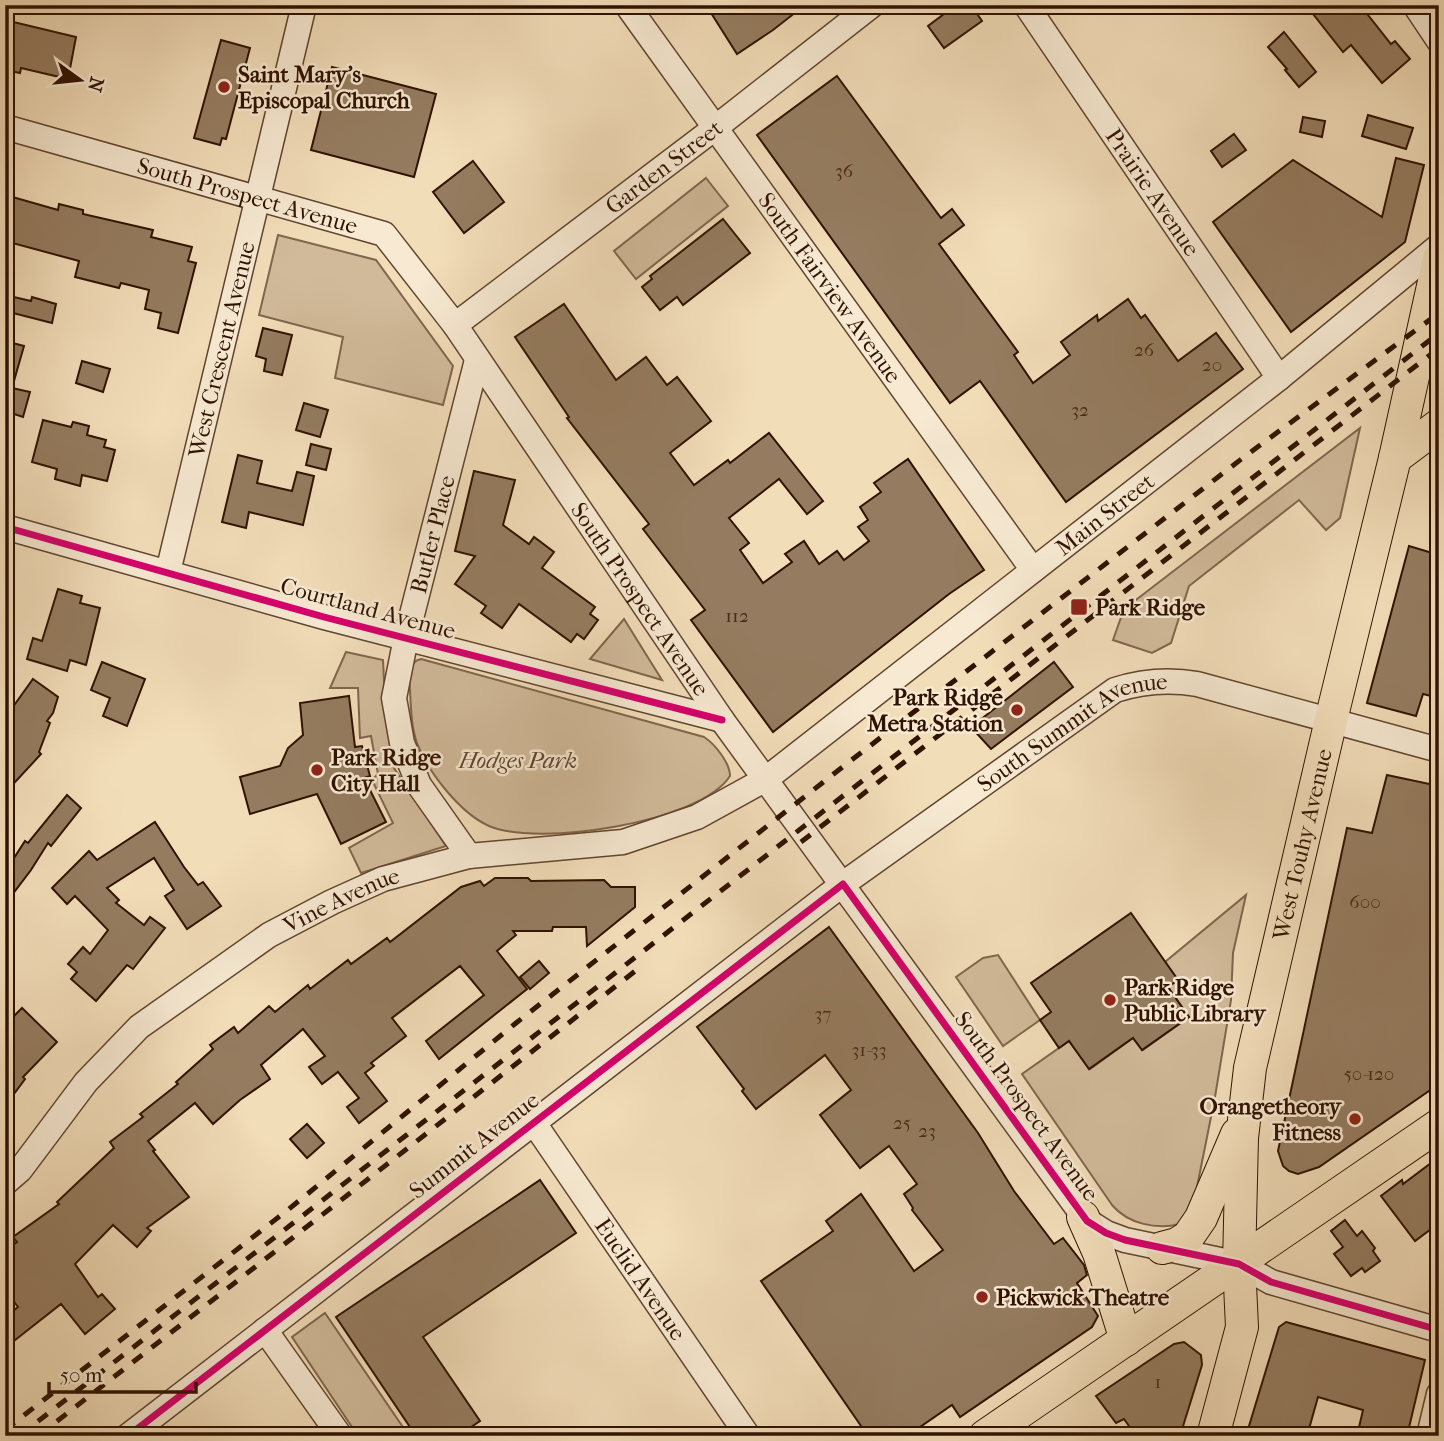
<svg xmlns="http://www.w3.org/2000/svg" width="1444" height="1441" font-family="'IM FELL French Canon',serif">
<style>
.green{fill:#d1ba9a;stroke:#80664d;stroke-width:2}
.building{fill:#957c60;stroke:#301200;stroke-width:2}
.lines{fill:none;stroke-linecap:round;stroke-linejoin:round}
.minor-casing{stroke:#60452e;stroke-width:27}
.major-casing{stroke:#301200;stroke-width:34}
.minor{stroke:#f7e9d2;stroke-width:24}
.major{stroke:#f2ddb9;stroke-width:32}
.rail{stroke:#301200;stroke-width:5;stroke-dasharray:12 12;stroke-linecap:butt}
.cycleway-casing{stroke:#f7e9d2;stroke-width:11}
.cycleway{stroke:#d6006c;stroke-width:7}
.poi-dot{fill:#8f2418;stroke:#f7e9d2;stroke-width:2.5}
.labels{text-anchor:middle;stroke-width:5;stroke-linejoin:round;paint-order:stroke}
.number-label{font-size:19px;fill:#492c18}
.poi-label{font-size:23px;font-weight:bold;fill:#301200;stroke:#f7e9d2;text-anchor:start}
.street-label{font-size:23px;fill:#301200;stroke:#f7e9d2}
.park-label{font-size:23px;font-style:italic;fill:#60442e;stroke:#f7e9d2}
</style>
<rect width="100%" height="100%" fill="#f2ddb9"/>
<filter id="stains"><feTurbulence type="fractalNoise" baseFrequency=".00286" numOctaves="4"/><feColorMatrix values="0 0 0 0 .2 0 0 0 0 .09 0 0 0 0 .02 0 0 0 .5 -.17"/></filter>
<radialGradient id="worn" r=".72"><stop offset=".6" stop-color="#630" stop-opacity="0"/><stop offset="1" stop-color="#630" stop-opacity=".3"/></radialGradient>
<g class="green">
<path d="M706,178L728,206L636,279L614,251Z"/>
<path d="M278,235L376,260L453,366L443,405L335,378L343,337L259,315Z"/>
<path d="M1360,428L1340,518L1326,530L1299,500L1189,586L1171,643L1152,653L1113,640L1124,609Z"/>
<path d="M624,619L662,680L590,659Z"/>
<path d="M346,652L383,660L386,721L394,768L446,846L361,873L349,848L393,823L372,780L378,774L371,736L360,738L358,688H330Z"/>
<path d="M421,659L704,737C715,744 730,763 730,776C700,823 537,847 489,826C460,813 428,772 417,743C411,726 411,708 410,690C409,678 407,662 421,659Z"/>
<path d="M1246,895L1233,953L1231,1000L1215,1097L1194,1202L1180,1224C1157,1230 1128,1224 1112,1205L1022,1074L1069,1041L1090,1069L1133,1038L1143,1050L1189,1017L1168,987L1178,980L1165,962Z"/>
<path d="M998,955L1040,1020L1003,1046L956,977L983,958Z"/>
<path d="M325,1313L409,1436H358L292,1337Z"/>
</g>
<g class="building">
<path d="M706,5H805L773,30L737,54Z"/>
<path d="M956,5H971L982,21L944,48L928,26Z"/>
<path d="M1306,5H1360L1391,44L1395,41L1410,59L1382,83L1351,45L1343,52Z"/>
<path d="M5,20L76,37L68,79L21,68L20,73L5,70Z"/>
<path d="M1284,32L1316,72L1299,87L1285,70L1287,69L1268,47Z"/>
<path d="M221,40L250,48L226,139L222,138L220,145L194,138Z"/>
<path d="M332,67L436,94L414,177L311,150Z"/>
<path d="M837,76L941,218L952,209L964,225L939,244L1018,352L1014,355L1033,383L1070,355L1061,342L1097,315L1098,321L1128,299L1141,318L1145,315L1178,361L1216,333L1243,369L1066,502L980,381L950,403L757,135Z"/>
<path d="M1368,115L1413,128L1406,149L1362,136Z"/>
<path d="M1303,117L1325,121L1322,137L1300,132Z"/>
<path d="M1234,134L1246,150L1222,167L1211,151Z"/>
<path d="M1396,158L1424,165L1405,242L1291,332L1213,222L1293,160L1382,217Z"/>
<path d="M473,161L504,202L464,233L433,192Z"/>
<path d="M9,196L58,210L59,204L83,210V214L153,230L151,237L192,247L188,261L196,263L178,333L158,328L161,313L145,309L149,290L121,283L119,288L75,277L79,261L5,241V208Z"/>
<path d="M723,219L750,253L683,305L677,297L660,310L642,287L652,279L650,276Z"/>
<path d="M5,295L31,301L32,297L56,304L52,323L5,311Z"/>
<path d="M564,304L616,380L646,357L667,385L677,377L711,421L670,453L694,485L728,460L730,463L769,433L823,501L807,514L779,479L729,518L749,543L740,550L763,583L792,562L785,554L804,541L819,564L837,551L844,560L869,541L858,527L868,520L860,507L881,492L874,483L908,459L984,570L949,594L773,732L691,620L705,610L643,529L649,524L567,418L569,417L515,337Z"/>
<path d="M263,328L292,335L282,375L264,371L266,359L256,356Z"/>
<path d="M5,341L24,346L12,388L30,392L23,417L5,411Z"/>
<path d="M82,361L110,369L103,392L76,383Z"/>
<path d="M304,403L328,410L320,437L296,430Z"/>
<path d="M43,420L71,427L73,422L89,426L87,435L106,440L104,447L115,450L107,481L82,475L80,486L55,479L57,469L32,462Z"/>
<path d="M311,444L331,449L326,470L306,465Z"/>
<path d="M238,455L262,461L257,483L292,491L297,472L314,476L303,525L249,512L246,528L222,522Z"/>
<path d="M474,471L515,480L503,525L529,544L534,537L554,552L542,568L595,607L590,614L598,620L584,639L577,634L571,642L519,604L502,628L481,613L486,606L455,584L475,556L455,551Z"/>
<path d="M1409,546L1439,555V637L1430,670L1439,673V698L1423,694L1416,716L1367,703Z"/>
<path d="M58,589L82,596L80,603L100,608L86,665L70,660L67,671L27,659L33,638L42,641Z"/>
<path d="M102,662L145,679L127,726L103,716L110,698L91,690Z"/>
<path d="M1054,662L1073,687L991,749L971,727Z"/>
<path d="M33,679L58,697L53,713L47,721L50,723L39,752L41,754L5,793V718Z"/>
<path d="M349,696L355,747L362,746L370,776L364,778L386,822L341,844L317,794L250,814L240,777L280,766L288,748L303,735L300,703Z"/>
<path d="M1387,775L1439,786V1084L1319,1167L1298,1174L1289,1171L1283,1166L1278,1151L1347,828L1372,833Z"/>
<path d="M67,795L81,808L51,846L48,843L31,870L15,891L5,883V872L25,841L28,843Z"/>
<path d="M155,822L184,867L198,885L203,882L221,906L187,929L165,896L174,890L154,858L107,888L119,900L116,903L144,925L150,917L165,928L133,969L127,965L96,1001L71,979L77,972L68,964L83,947L90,954L108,930L75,896L67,904L52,888L89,851L97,860Z"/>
<path d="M495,878H528L531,881L604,880L611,887H635V907L587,946L586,927H553L552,931H513L516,935L497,951L527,989L439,1059L426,1041L484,995L460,966L392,1018L406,1036L371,1063L374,1066L365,1073L387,1101L359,1123L347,1107L359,1098L338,1072L322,1084L309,1067L325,1056L303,1029L261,1065L270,1079L240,1100L213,1124L195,1103L148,1141L155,1150L153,1151L189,1197L147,1228L151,1231L137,1247L113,1225L75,1264L98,1297L102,1294L115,1309L85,1334L61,1304L5,1348V1317L18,1307L5,1290V1251L17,1242L13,1237L59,1204L57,1202L114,1148L110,1142L143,1117L140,1114L178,1084L176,1082L213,1049L210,1045L234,1027L238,1033L269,1006L275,1012L308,985L310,989L348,960L351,964L387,938L390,942L461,887L480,881L484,886Z"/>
<path d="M1131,913L1178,980L1168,987L1189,1017L1142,1050L1133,1038L1089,1069L1069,1041L1059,1048L1040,1020L1051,1012L1031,983Z"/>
<path d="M829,927L978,1133L1014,1191L1054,1244L1063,1238L1084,1265L1087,1275L1077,1283L1098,1316L1092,1327L960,1417L952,1405L907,1436H868L761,1281L833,1231L826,1221L861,1194L914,1271L943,1250L912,1210L913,1208L904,1194L917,1184L889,1146L860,1168L820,1115L851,1090L825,1055L756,1109L742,1091L744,1089L697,1027Z"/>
<path d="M539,961L549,973L530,989L520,977Z"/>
<path d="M5,1006L15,1015L22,1008L57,1042L23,1077L25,1079L5,1106Z"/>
<path d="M307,1124L324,1143L307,1158L290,1139Z"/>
<path d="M1439,1157V1223L1415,1241L1381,1196L1402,1180L1403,1184Z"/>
<path d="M540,1180L576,1233L423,1337L480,1421L458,1436H416L336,1317Z"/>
<path d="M1345,1220L1357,1236L1362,1231L1375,1248L1373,1251L1380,1261L1365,1272L1362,1268L1351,1276L1334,1254L1343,1247L1331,1231Z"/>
<path d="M1286,1322L1425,1360L1407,1436H1357L1363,1410L1318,1397L1307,1436H1246L1279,1327Z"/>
<path d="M1184,1342L1201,1355L1202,1365L1180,1436H1136L1124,1419L1116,1423L1096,1396L1174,1344Z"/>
</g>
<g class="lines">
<defs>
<g id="minor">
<path id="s1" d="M627,5L1033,570"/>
<path id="s2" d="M1026,5L1279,378"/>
<path d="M1415,5L1439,41"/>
<path id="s3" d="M5,127L384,234L455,325L722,720L1087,1221L1106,1233L1125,1240L1239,1264L1271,1282L1439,1330"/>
<path id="s4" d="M455,325L715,128L872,5"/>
<path d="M5,527L324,617L722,720"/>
<path id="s5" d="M168,572L304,5"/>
<path id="s6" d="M469,856L419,785L402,743L394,698L406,638L477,360"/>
<path id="s7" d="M534,1123L748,1436"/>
<path id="s8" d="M5,1183L20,1170L86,1082L139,1027L269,935L332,902L383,879L469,856L623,842L697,817L766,779L1279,378L1439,246"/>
<path d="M265,1330L340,1436"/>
<path id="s9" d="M128,1436L843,884L1115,690C1143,681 1168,679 1197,684L1439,750"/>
<path d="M1429,1436L1439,1394"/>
</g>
<g id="major">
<path d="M1395,458L1439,425"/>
<path d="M1083,1217L1099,1253L1126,1340"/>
<path d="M1162,1248L1177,1244L1188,1237L1201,1218L1237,1134"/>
<path d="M985,1436L1439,1125"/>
<path id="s10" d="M1213,1436L1242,1327L1239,1264L1242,1138L1250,1068L1331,720L1395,458L1439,259"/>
</g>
</defs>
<use href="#minor" class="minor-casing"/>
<use href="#major" class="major-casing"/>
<use href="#minor" class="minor"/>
<use href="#major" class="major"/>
<g class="rail">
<path d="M801,842L1439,348"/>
<path d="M5,1430L289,1209L516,1023L840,769L1244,457L1439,313"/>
<path d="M19,1436L1439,333"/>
<path d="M38,1436L643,965"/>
</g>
<defs>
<g id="cycleway">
<path d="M5,527L324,617L722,720"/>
<path d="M128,1436L843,884L1087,1221L1106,1233L1125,1240L1239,1264L1271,1282L1439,1330"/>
</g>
</defs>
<use href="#cycleway" class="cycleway-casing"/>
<use href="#cycleway" class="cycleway"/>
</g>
<g class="poi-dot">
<circle cx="224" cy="87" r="7"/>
<rect x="1070" y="598" width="18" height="18" rx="3.5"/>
<circle cx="1017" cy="710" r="7"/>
<circle cx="317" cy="770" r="7"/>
<circle cx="1110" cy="1000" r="7"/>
<circle cx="1355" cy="1119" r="7"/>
<circle cx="982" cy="1297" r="7"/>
</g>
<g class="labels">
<g class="number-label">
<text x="844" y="177">36</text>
<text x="1144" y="356">26</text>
<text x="1212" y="371">20</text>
<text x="1080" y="416">32</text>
<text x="737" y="622">112</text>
<text x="1365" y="908">600</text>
<text x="823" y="1020">37</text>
<text x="869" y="1056">31-33</text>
<text x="1369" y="1080">50-120</text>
<text x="902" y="1129">25</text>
<text x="927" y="1137">23</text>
<text x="1158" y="1388">1</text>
</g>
<g class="poi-label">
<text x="238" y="82">Saint Mary's<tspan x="238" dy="26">Episcopal Church</tspan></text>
<text x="1095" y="615">Park Ridge</text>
<text x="1003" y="705" text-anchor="end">Park Ridge<tspan x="1003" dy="26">Metra Station</tspan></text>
<text x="331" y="765">Park Ridge<tspan x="331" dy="26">City Hall</tspan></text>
<text x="1124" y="995">Park Ridge<tspan x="1124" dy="26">Public Library</tspan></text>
<text x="1341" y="1114" text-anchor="end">Orangetheory<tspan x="1341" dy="26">Fitness</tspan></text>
<text x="996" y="1305">Pickwick Theatre</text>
</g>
<g class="street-label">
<text dy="8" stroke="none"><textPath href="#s4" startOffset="262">Garden Street</textPath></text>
<text dy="8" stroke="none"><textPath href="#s2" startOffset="226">Prairie Avenue</textPath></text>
<text dy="8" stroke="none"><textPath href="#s3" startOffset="252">South Prospect Avenue</textPath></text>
<text dy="8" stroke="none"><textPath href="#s1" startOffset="348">South Fairview Avenue</textPath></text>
<text dy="8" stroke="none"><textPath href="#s5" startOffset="229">West Crescent Avenue</textPath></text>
<text dy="8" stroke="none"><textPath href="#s8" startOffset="1323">Main Street</textPath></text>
<text dy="8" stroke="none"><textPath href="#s6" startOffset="346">Butler Place</textPath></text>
<text dy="8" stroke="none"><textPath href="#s3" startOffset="840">South Prospect Avenue</textPath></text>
<text transform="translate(368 608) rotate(15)" y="8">Courtland Avenue</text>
<text dy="8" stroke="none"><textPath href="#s9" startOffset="1181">South Summit Avenue</textPath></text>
<text dy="8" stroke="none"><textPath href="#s10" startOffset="602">West Touhy Avenue</textPath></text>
<text dy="8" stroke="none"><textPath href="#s8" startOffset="446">Vine Avenue</textPath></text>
<text transform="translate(1027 1106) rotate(54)" y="8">South Prospect Avenue</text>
<text transform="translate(474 1145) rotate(-38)" y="8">Summit Avenue</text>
<text dy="8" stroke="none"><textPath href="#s7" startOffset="189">Euclid Avenue</textPath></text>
</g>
<g class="park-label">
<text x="518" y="768">Hodges Park</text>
</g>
</g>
<rect width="1444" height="1441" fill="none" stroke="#f2ddb9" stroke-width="28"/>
<rect x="7" y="7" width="1430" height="1427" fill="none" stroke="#301200" stroke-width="3.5"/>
<rect x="14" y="14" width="1416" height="1413" fill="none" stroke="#301200" stroke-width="2"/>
<g transform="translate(80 80) rotate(105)" stroke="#f7e9d2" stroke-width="5" paint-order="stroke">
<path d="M0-5L12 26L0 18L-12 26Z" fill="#301200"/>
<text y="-10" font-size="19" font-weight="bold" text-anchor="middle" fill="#301200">N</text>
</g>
<path d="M49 1382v10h147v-10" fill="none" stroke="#301200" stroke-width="3.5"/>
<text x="60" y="1382" font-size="21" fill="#301200" stroke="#f7e9d2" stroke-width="5" paint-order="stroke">50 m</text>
<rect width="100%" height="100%" filter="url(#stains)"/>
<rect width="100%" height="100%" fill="url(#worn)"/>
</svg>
